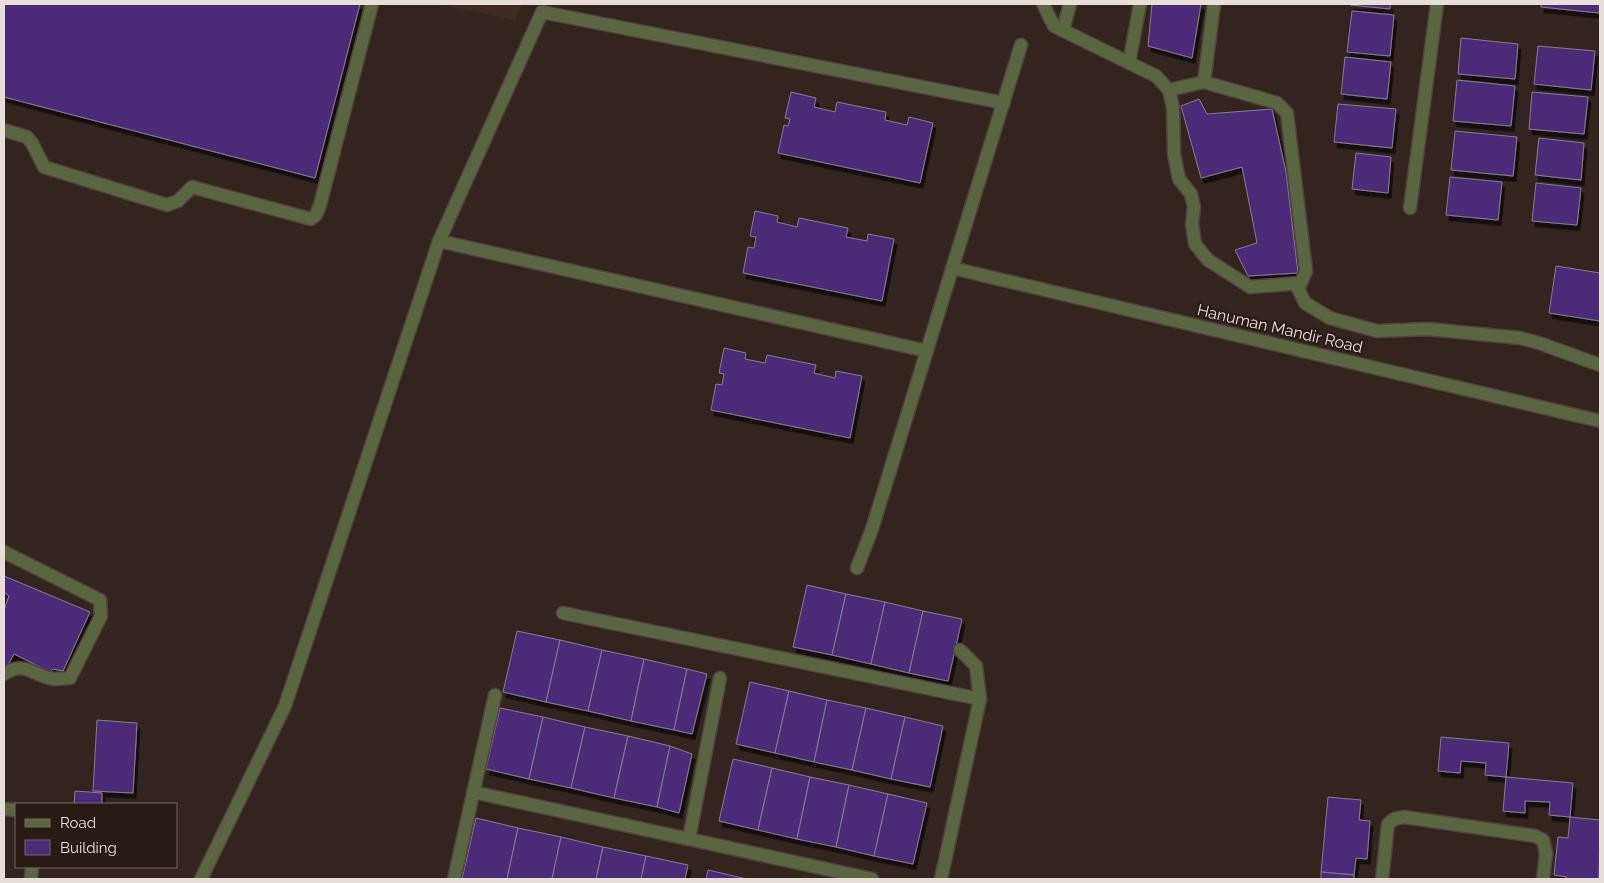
<svg xmlns="http://www.w3.org/2000/svg" width="1604" height="883" font-family="Raleway,sans-serif">
<style>
.built{fill:#402c24}
.building{fill:#4c2b78;stroke:#837e8e;filter:url(#shadow)}
.lines{fill:none;stroke-linecap:round;stroke-linejoin:round}
.service-casing{stroke:#50423d;stroke-width:15}
.minor-casing{stroke:#50423d;stroke-width:15}
.service{stroke:#5a6641;stroke-width:12}
.minor{stroke:#5a6641;stroke-width:12}
.labels{text-anchor:middle;stroke-width:4;stroke-linejoin:round;paint-order:stroke}
.street-label{font-size:16px;fill:#e7ddd9;stroke:#281b15}
</style>
<defs>
<filter id="shadow"><feDropShadow dx="3" dy="5.5" stdDeviation="0" flood-color="#0009"/></filter>
</defs>
<rect width="100%" height="100%" fill="#33241f"/>
<path class="built" d="M438,4H522L515,20Z"/>
<g class="building">
<path d="M4,4H360L315,178L4,97Z"/>
<path d="M1152,4H1201L1192,58L1148,46Z"/>
<path d="M1350,4H1390V9L1350,5Z"/>
<path d="M1541,4H1600L1599,13L1541,7Z"/>
<path d="M1352,11L1394,15L1390,56L1347,52Z"/>
<path d="M1461,38L1518,44L1515,79L1458,74Z"/>
<path d="M1538,46L1595,51L1591,90L1534,84Z"/>
<path d="M1345,57L1391,62L1387,99L1341,94Z"/>
<path d="M1457,80L1515,86L1511,126L1453,121Z"/>
<path d="M791,92L816,98L814,107L835,112L837,102L886,112L885,120L907,125L909,117L933,123L920,183L778,153L784,125L788,126L790,119L785,118Z"/>
<path d="M1532,92L1588,97L1584,134L1529,129Z"/>
<path d="M1199,99L1207,114L1272,109L1286,172L1298,273L1248,276L1235,250L1257,243L1242,167L1201,178L1181,106Z"/>
<path d="M1338,104L1396,109L1392,148L1334,142Z"/>
<path d="M1455,131L1517,137L1513,176L1451,170Z"/>
<path d="M1539,138L1584,143L1581,180L1535,175Z"/>
<path d="M1356,153L1391,157L1388,193L1352,189Z"/>
<path d="M1450,177L1502,182L1498,220L1446,215Z"/>
<path d="M1536,183L1581,188L1577,225L1532,221Z"/>
<path d="M755,211L778,216L777,222L797,227L799,218L848,228L846,237L867,241L868,234L894,239L882,301L743,273L748,247L754,248L756,237L750,236Z"/>
<path d="M1556,266L1600,273V321L1549,313Z"/>
<path d="M724,348L746,353L745,359L765,363L767,355L816,365L814,373L835,378L836,371L862,376L850,438L711,410L716,384L722,385L724,374L719,373Z"/>
<path d="M4,576L90,612L63,671L53,669L50,672L14,654L7,667L4,665V610L9,596L4,592Z"/>
<path d="M807,585L846,594L832,655L793,647Z"/>
<path d="M846,594L885,602L871,664L832,655Z"/>
<path d="M885,602L923,611L909,673L871,664Z"/>
<path d="M923,611L962,619L948,681L909,673Z"/>
<path d="M517,631L560,640L546,702L503,692Z"/>
<path d="M560,640L602,650L588,711L546,702Z"/>
<path d="M602,650L644,659L631,721L588,711Z"/>
<path d="M644,659L687,669L674,730L631,721Z"/>
<path d="M687,669L707,674L692,734L674,730Z"/>
<path d="M750,682L789,691L775,753L736,744Z"/>
<path d="M789,691L827,700L814,762L775,753Z"/>
<path d="M827,700L866,708L852,770L814,762Z"/>
<path d="M500,708L543,717L529,779L486,769Z"/>
<path d="M866,708L905,717L891,779L852,770Z"/>
<path d="M543,717L585,727L571,788L529,779Z"/>
<path d="M905,717L943,726L930,787L891,779Z"/>
<path d="M97,720L137,723L133,793L93,791Z"/>
<path d="M585,727L628,736L614,798L571,788Z"/>
<path d="M628,736L670,746L657,807L614,798Z"/>
<path d="M1441,737L1509,743L1506,777L1485,775L1486,763L1461,761L1460,773L1438,771Z"/>
<path d="M670,746L692,754L679,813L657,807Z"/>
<path d="M733,759L772,768L758,830L719,821Z"/>
<path d="M772,768L810,777L797,839L758,830Z"/>
<path d="M810,777L849,785L836,847L797,839Z"/>
<path d="M1506,777L1573,783L1570,817L1549,815L1550,802L1525,801V813L1503,811Z"/>
<path d="M849,785L888,794L874,856L836,847Z"/>
<path d="M75,791L102,793V804H74Z"/>
<path d="M888,794L927,803L913,864L874,856Z"/>
<path d="M1328,797L1361,800L1359,820L1370,821L1367,859L1356,858L1354,875L1321,872Z"/>
<path d="M1570,817L1600,820L1599,879H1566L1567,877L1554,875L1558,837L1568,838Z"/>
<path d="M476,818L518,828L507,879H462Z"/>
<path d="M518,828L561,837L552,879H507Z"/>
<path d="M561,837L603,847L596,879H552Z"/>
<path d="M603,847L646,856L641,879H596Z"/>
<path d="M646,856L688,865L685,879H641Z"/>
<path d="M708,870L747,879H706Z"/>
<path d="M1321,872L1354,875V879H1321Z"/>
</g>
<g class="lines">
<defs>
<g id="service">
<path d="M4,130L27,137L32,143L44,167L167,205L178,201L192,187L311,219L316,215L320,205L372,4"/>
<path d="M439,241L927,351"/>
<path d="M952,268L1600,421"/>
<path d="M857,568L872,529L1021,45"/>
<path d="M563,613L980,699"/>
<path d="M201,879L285,706L439,241L542,12L1004,103"/>
</g>
<g id="minor">
<path d="M1043,4L1054,26L1156,76L1169,90L1173,108L1174,154L1179,179L1191,194L1194,207L1192,224L1195,244L1208,260L1250,287L1301,283L1306,271L1287,113L1277,103L1204,82L1214,4"/>
<path d="M1063,30L1070,4"/>
<path d="M1129,63L1140,4"/>
<path d="M1169,90L1204,82"/>
<path d="M1410,208L1437,4"/>
<path d="M1296,284L1305,303L1330,318L1377,331L1428,329L1520,338L1539,343L1600,365"/>
<path d="M4,552L100,600L101,616L70,678C65,678 59,679 54,679C32,676 26,660 4,674"/>
<path d="M473,792L872,879"/>
<path d="M4,809L16,810"/>
<path d="M689,839L720,678"/>
<path d="M31,879L32,867"/>
<path d="M454,879L495,695"/>
<path d="M941,879L980,699L976,666L960,650"/>
<path d="M1382,879L1388,824L1394,819L1404,817L1535,836L1543,840L1546,853L1543,879"/>
</g>
</defs>
<use href="#service" class="service-casing"/>
<use href="#minor" class="minor-casing"/>
<use href="#service" class="service"/>
<use href="#minor" class="minor"/>
</g>
<g class="labels">
<g class="street-label">
<text transform="translate(1280 328) rotate(13)" y="6">Hanuman Mandir Road</text>
</g>
</g>
<rect width="1604" height="883" fill="none" stroke="#e7ddd9" stroke-width="10"/>
<rect x="15" y="803" width="162" height="65" fill="#281b15" stroke="#746963"/>
<rect x="25" y="819" width="25" height="8" fill="#5a6641" stroke="#746963"/>
<text x="60" y="828" font-size="15" fill="#e7ddd9">Road</text>
<rect x="25" y="840" width="25" height="15" fill="#4c2b78" stroke="#746963"/>
<text x="60" y="853" font-size="15" fill="#e7ddd9">Building</text>
</svg>
